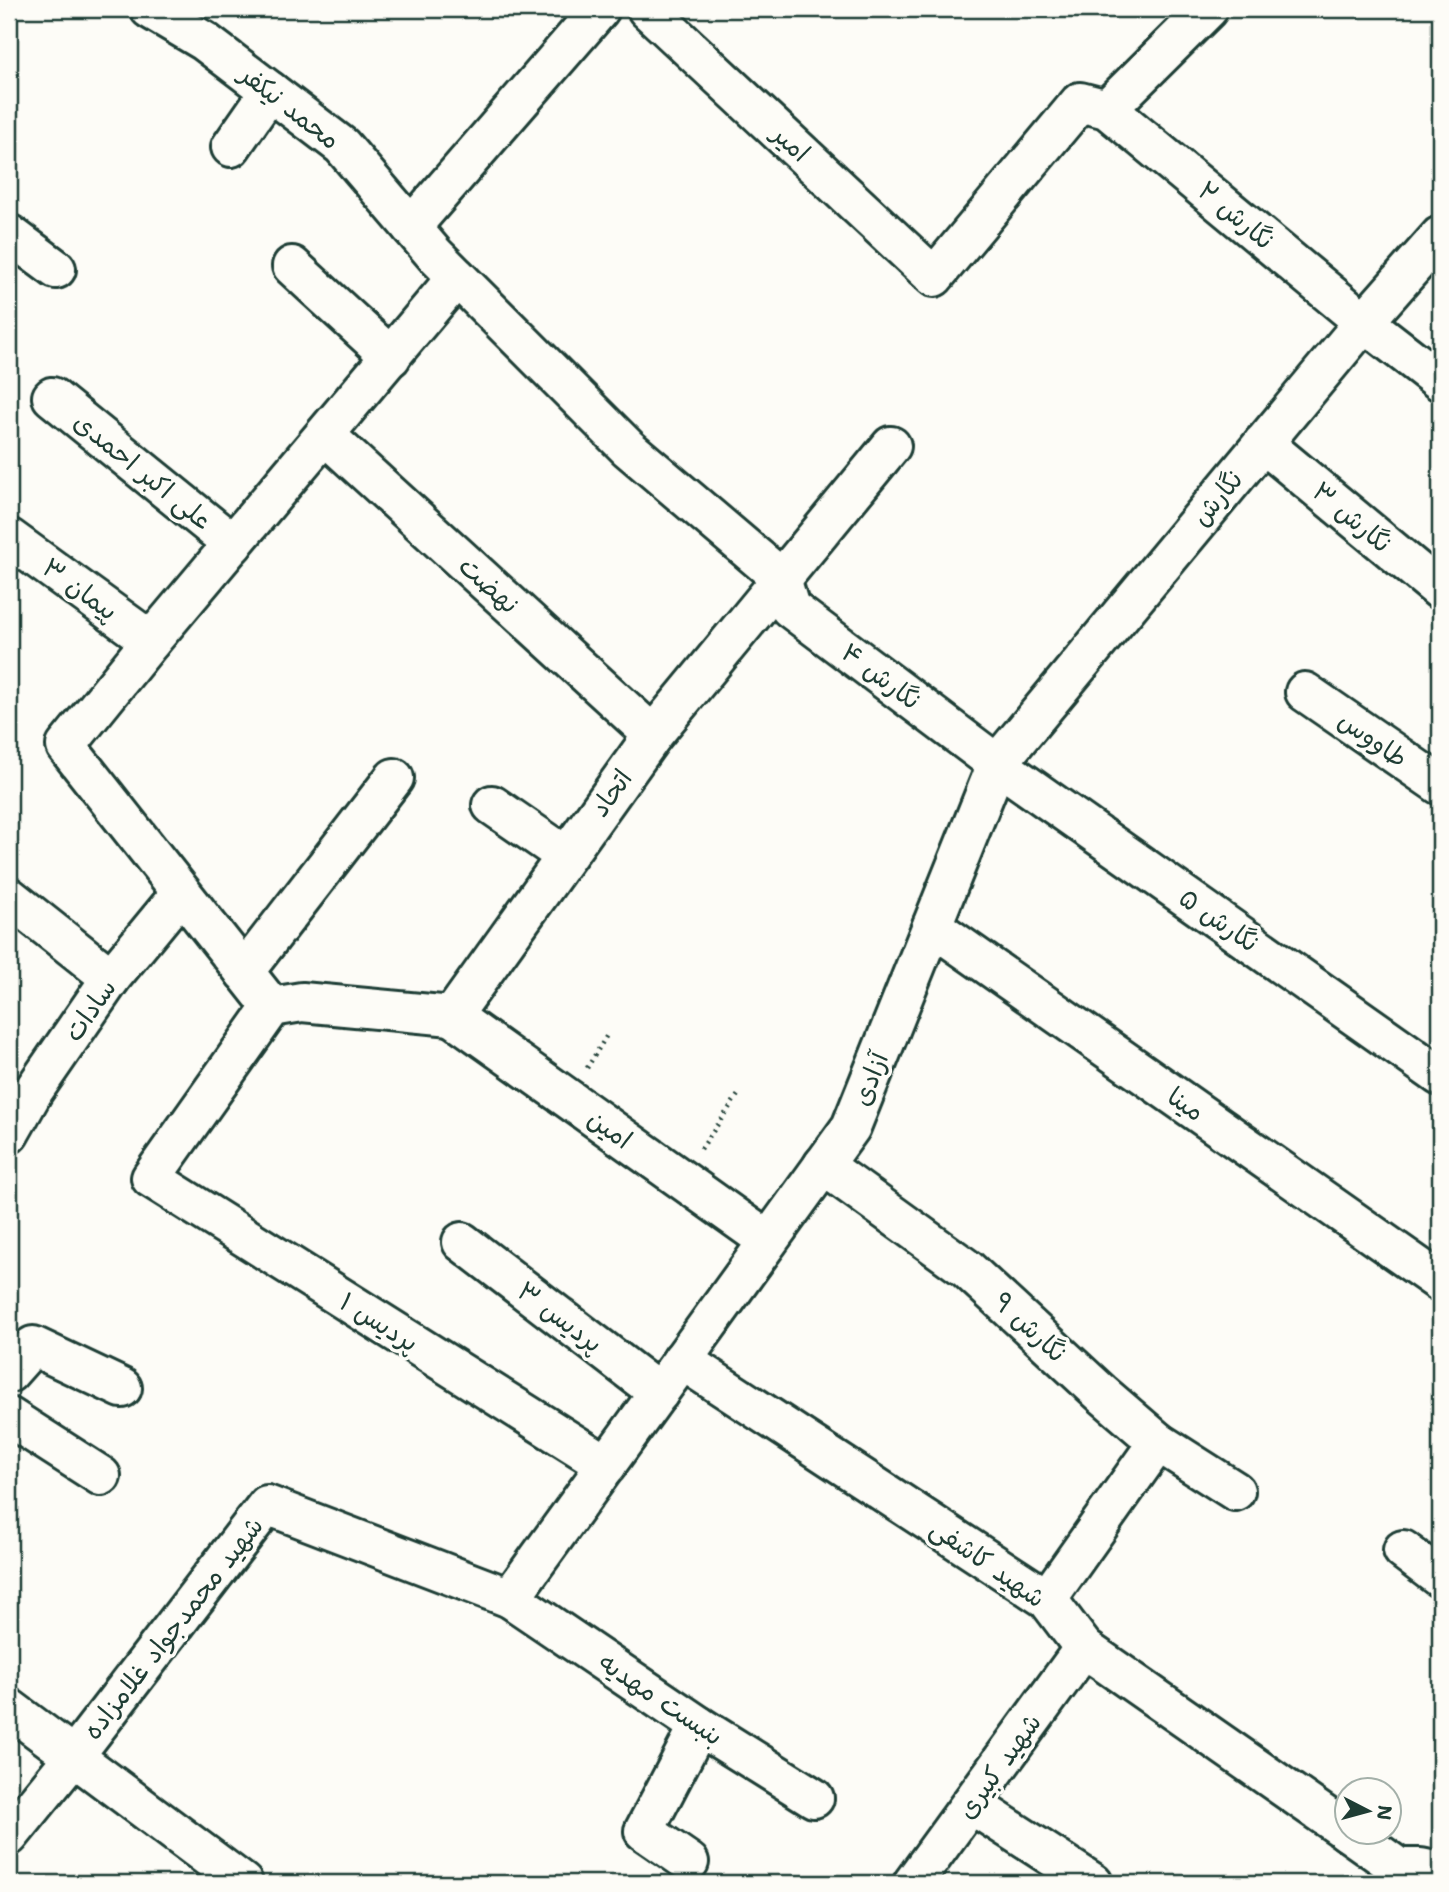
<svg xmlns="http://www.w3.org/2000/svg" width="1449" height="1892" font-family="'Shantell Sans','Playpen Sans Arabic',sans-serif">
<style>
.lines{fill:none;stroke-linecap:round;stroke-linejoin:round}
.minor-casing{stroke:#1f3d34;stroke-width:44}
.path{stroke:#1f3d34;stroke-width:4.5;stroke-dasharray:2 5;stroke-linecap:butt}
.minor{stroke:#fdfcf7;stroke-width:38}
.labels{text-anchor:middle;stroke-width:7;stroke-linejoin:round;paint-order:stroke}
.street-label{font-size:26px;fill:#1f3d34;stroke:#fdfcf7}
</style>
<rect width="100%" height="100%" fill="#fdfcf7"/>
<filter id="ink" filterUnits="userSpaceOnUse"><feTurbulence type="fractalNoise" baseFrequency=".0143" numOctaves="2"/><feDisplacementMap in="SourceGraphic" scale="14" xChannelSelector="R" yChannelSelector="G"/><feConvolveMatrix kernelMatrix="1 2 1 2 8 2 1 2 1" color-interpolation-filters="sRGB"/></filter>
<g filter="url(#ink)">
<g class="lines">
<defs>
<g id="minor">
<path d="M150,9L204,41L342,146L435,255L628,448L781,578"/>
<path d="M647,9L934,277L1080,102L1107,109L1364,322L1440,381"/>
<path d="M1107,109L1208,9"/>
<path d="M231,147L270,91"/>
<path d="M411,227L600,9"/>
<path d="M9,234L56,269"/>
<path d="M292,266L391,357"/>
<path d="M52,397L233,544"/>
<path d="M325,435L653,735"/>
<path d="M1263,443L1440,590"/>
<path d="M9,538L151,641"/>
<path d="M781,578L790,608L997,764L1440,1076"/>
<path d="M1305,692L1440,785"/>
<path d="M492,805L566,856"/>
<path d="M9,897L111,978"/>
<path d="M932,926L1440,1282"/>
<path d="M244,972L394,778"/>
<path d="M272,1007L66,746L151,641L457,277"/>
<path d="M452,1016L302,1002L272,1007L151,1178L607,1465"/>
<path d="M452,1016L653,735L891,446"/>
<path d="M452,1016L768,1241"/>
<path d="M9,1134L34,1090L111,978L181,893"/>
<path d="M823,1165L967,1269L1101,1393L1158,1442L1235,1491"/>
<path d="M462,1242L659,1393"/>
<path d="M682,1360L1047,1599L1084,1648L1348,1832"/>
<path d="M9,1373L33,1346L122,1388"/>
<path d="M9,1417L101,1476"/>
<path d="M1403,1550L1440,1578"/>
<path d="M510,1598L851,1127L997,764L1364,322L1440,236"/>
<path d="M1047,1599L1158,1442"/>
<path d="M9,1708L243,1883"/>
<path d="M971,1804L1093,1883"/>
<path d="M1348,1832L1399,1868H1421L1440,1872"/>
<path d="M9,1836L74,1756L267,1505L510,1598L699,1726L814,1798"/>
<path d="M689,1862L644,1831L699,1726"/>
<path d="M913,1883L1084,1648"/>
</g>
</defs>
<use href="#minor" class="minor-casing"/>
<g class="path">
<path d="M587,1068L607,1035"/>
<path d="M701,1149L740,1092"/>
</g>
<use href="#minor" class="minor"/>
</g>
</g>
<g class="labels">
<g class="street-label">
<text transform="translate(290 107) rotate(38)" y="9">محمد نیکفر</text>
<text transform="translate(791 143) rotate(43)" y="9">امیر</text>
<text transform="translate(1236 215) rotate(40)" y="9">نگارش ۲</text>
<text transform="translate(143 471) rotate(39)" y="9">علی اکبر احمدی</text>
<text transform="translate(1217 498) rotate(-50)" y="9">نگارش</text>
<text transform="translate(1352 517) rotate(40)" y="9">نگارش ۳</text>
<text transform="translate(489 585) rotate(42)" y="9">نهضت</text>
<text transform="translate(80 589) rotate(36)" y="9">پیمان ۳</text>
<text transform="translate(881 676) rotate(37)" y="9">نگارش ۴</text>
<text transform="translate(1373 739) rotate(35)" y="9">طاووس</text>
<text transform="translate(611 793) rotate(-54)" y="9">اتحاد</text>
<text transform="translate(1219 920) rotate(35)" y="9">نگارش ۵</text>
<text transform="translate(90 1010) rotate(-55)" y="9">سادات</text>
<text transform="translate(870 1079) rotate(-68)" y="9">آزادی</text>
<text transform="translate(1186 1104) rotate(35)" y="9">مینا</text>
<text transform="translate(610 1129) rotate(36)" y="9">امین</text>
<text transform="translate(560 1317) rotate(37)" y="9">پردیس ۳</text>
<text transform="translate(379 1322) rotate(32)" y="9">پردیس ۱</text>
<text transform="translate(1030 1327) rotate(43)" y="9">نگارش ۹</text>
<text transform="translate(988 1563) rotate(35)" y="9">شهید کاشفی</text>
<text transform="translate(173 1628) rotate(-52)" y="9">شهید محمدجواد غلامزاده</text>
<text transform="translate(661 1699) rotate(34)" y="9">بنبست مهدیه</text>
<text transform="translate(999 1766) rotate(-54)" y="9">شهید کبیری</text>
</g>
</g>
<rect width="1449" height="1892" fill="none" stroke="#fdfcf7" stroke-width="35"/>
<rect x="18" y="18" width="1414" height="1857" fill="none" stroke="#1f3d34" stroke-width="2.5" filter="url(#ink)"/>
<g transform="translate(1368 1811) rotate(96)"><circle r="33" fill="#fdfcf7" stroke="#a4b0a9" stroke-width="2"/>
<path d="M0-5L12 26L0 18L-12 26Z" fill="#1f3d34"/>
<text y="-10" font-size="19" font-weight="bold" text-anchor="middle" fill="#1f3d34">N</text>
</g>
</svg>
